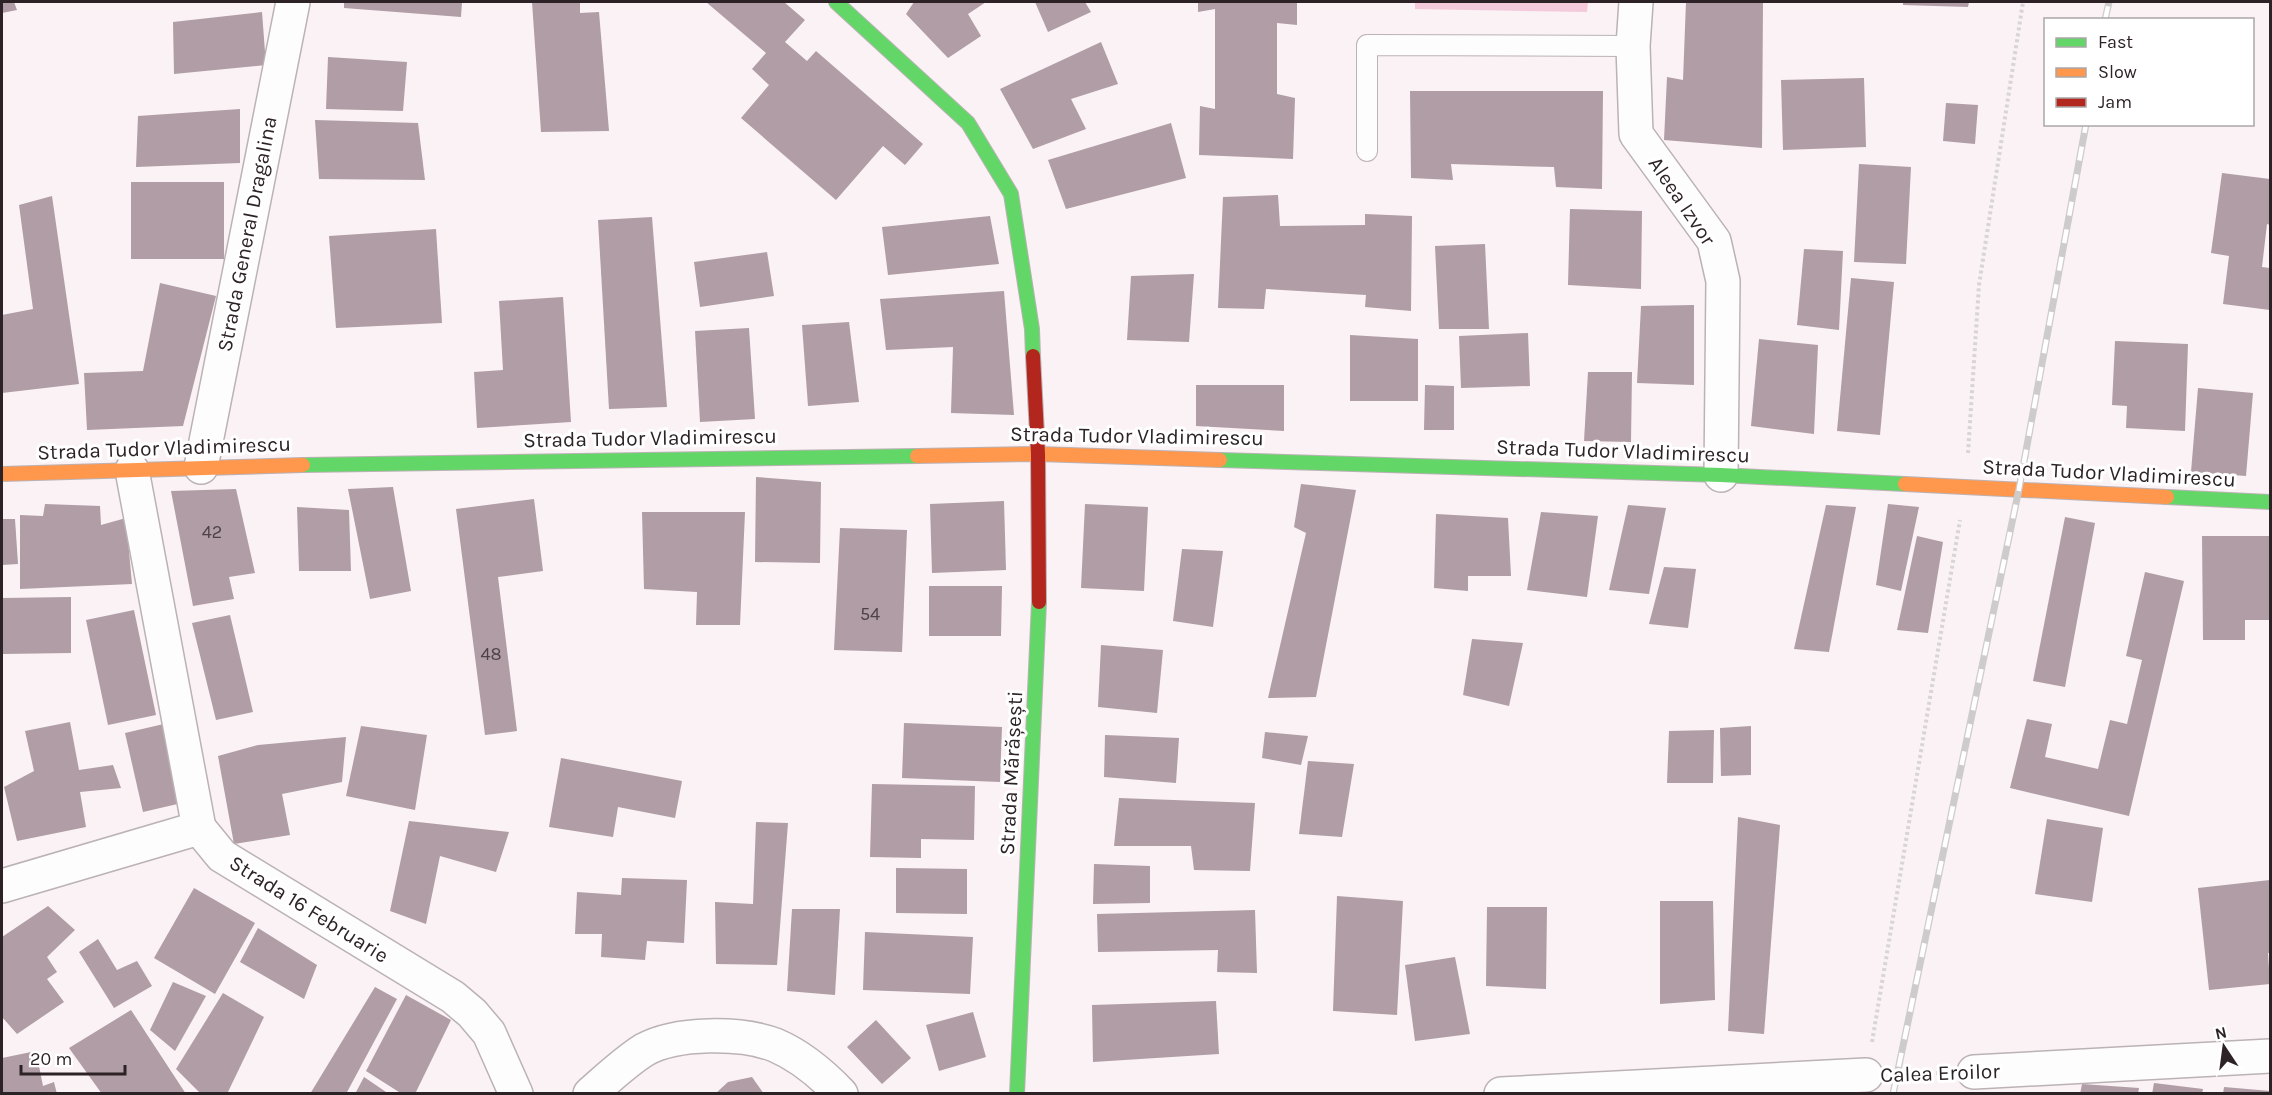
<svg xmlns="http://www.w3.org/2000/svg" width="2272" height="1095" font-family="Karla,sans-serif">
<style>
.green{fill:#f4c9d9}
.building{fill:#b09da5}
.lines{fill:none;stroke-linecap:round;stroke-linejoin:round}
.lane-casing{stroke:#bbb2b5;stroke-width:22}
.street-casing{stroke:#bbb2b5;stroke-width:36}
.fast-casing{stroke:#bbb2b5;stroke-width:16}
.slow-casing{stroke:#bbb2b5;stroke-width:16}
.jam-casing{stroke:#bbb2b5;stroke-width:16}
.path{stroke:#d7d5d5;stroke-width:4;stroke-dasharray:3 3;stroke-linecap:butt}
.lane{stroke:#fefdfd;stroke-width:20}
.street{stroke:#fefdfd;stroke-width:33}
.fast{stroke:#63d668;stroke-width:14}
.slow{stroke:#ff974d;stroke-width:14}
.jam{stroke:#b3261e;stroke-width:14}
.rail-casing{stroke:#cdcbcb;stroke-width:7}
.rail{stroke:#fff;stroke-width:4.5;stroke-dasharray:14;stroke-linecap:butt}
.labels{text-anchor:middle;stroke-width:6;stroke-linejoin:round;paint-order:stroke}
.number-label{font-size:18px;fill:#4e4246}
.street-label{font-size:21px;fill:#2d2327;stroke:#fff}
</style>
<rect width="100%" height="100%" fill="#faf2f4"/>
<path class="green" d="M1415,2H1588L1587,12L1415,9Z"/>
<g class="building">
<path d="M2,2H14L17,10L2,13Z"/>
<path d="M344,2H462L461,17L344,8Z"/>
<path d="M532,2H580V13L599,12L609,131L541,132Z"/>
<path d="M706,2H784L805,20L785,42L807,61L816,51L923,144L905,165L883,146L836,200L741,118L769,85L752,69L766,53Z"/>
<path d="M914,2H986L968,14L981,36L948,58L906,14Z"/>
<path d="M1035,2H1085L1091,12L1048,32Z"/>
<path d="M1198,2H1297V25L1277,23V94L1295,98L1293,159L1199,155L1200,106L1215,109V9L1198,12Z"/>
<path d="M1686,2H1763L1762,148L1664,140L1667,77L1683,80Z"/>
<path d="M1903,2H1969L1968,7L1903,5Z"/>
<path d="M262,12L266,65L174,74L173,22Z"/>
<path d="M1101,42L1118,84L1071,99L1086,129L1033,149L1000,89Z"/>
<path d="M328,57L407,62L403,111L326,109Z"/>
<path d="M1864,78L1866,147L1783,150L1781,80Z"/>
<path d="M1410,91H1603L1602,189L1556,187L1554,167L1451,164L1453,180L1411,178Z"/>
<path d="M1946,103L1978,105L1975,144L1943,141Z"/>
<path d="M240,109V163L136,167L138,116Z"/>
<path d="M315,120L418,123L425,180L319,179Z"/>
<path d="M1171,123L1186,178L1066,209L1048,160Z"/>
<path d="M1859,164L1911,167L1906,264L1854,262Z"/>
<path d="M2222,173L2270,179V225L2267,224L2262,267L2270,268V310L2223,304L2229,256L2211,253Z"/>
<rect x="131" y="182" width="93" height="77"/>
<path d="M1278,195L1280,226L1365,225V214L1412,216L1411,311L1365,307L1366,295L1266,289L1264,309L1218,308L1223,197Z"/>
<path d="M52,196L79,384L2,393V315L33,309L19,205Z"/>
<path d="M1570,209L1642,211L1641,289L1568,285Z"/>
<path d="M990,216L999,264L888,275L882,227Z"/>
<path d="M652,217L667,407L609,409L598,220Z"/>
<path d="M436,229L442,323L336,328L329,236Z"/>
<path d="M1485,244L1489,329H1439L1435,246Z"/>
<path d="M1804,249L1843,251L1839,330L1797,325Z"/>
<path d="M767,252L774,296L700,307L694,262Z"/>
<path d="M1194,274L1189,342L1127,340L1131,276Z"/>
<path d="M1851,278L1894,282L1880,435L1837,431Z"/>
<path d="M160,283L216,296L183,426L87,430L84,373L143,371Z"/>
<path d="M1004,291L1014,415L951,413L953,347L886,350L880,299Z"/>
<path d="M563,297L571,422L477,428L474,372L503,370L499,301Z"/>
<path d="M1694,305V385L1637,383L1641,306Z"/>
<path d="M849,322L859,402L808,406L802,325Z"/>
<path d="M749,328L755,419L700,422L695,331Z"/>
<path d="M1528,333L1530,386L1461,388L1459,336Z"/>
<path d="M1350,335L1418,339V401H1350Z"/>
<path d="M1759,339L1818,345L1814,434L1751,426Z"/>
<path d="M2115,341L2188,344L2185,431L2126,428L2127,406L2112,405Z"/>
<path d="M1588,372H1632L1631,442L1584,441Z"/>
<path d="M1196,385H1284V431L1196,426Z"/>
<path d="M1425,385L1454,386V430H1424Z"/>
<path d="M2198,388L2253,393L2246,476L2191,472Z"/>
<path d="M756,477L821,482L820,563L755,562Z"/>
<path d="M1301,484L1356,490L1316,697L1268,698L1306,533L1294,527Z"/>
<path d="M393,487L411,591L370,599L348,489Z"/>
<path d="M236,489L255,573L229,577L234,599L193,606L171,491Z"/>
<path d="M534,499L543,571L498,577L517,731L485,735L456,509Z"/>
<path d="M1004,501L1006,570L932,573L930,504Z"/>
<path d="M45,504L100,506L101,525L126,518L132,584L20,589V515L43,516Z"/>
<path d="M1085,504L1148,507L1144,591L1081,588Z"/>
<path d="M1888,504L1919,507L1901,591L1876,585Z"/>
<path d="M1628,505L1666,508L1649,594L1609,590Z"/>
<path d="M1826,505L1856,507L1829,652L1794,649Z"/>
<path d="M297,507L349,510L351,571H299Z"/>
<path d="M642,512H745L740,625H696L697,592L644,589Z"/>
<path d="M1541,512L1598,516L1587,597L1527,590Z"/>
<path d="M1436,514L1508,518L1511,576H1468V591L1434,588Z"/>
<path d="M2065,517L2095,523L2065,687L2033,681Z"/>
<path d="M2,519H15L18,564L2,565Z"/>
<path d="M840,528L907,530L902,652L834,650Z"/>
<path d="M1917,536L1943,542L1928,633L1897,630Z"/>
<path d="M2202,536H2270V620H2245V640H2203Z"/>
<path d="M1182,549L1223,551L1213,627L1173,621Z"/>
<path d="M1664,567L1696,569L1688,628L1649,624Z"/>
<path d="M2145,572L2184,581L2129,816L2010,788L2027,719L2052,724L2045,757L2098,769L2110,720L2127,724L2142,660L2126,656Z"/>
<path d="M929,586H1002L1001,636H929Z"/>
<path d="M71,597V653L2,654V598Z"/>
<path d="M134,610L156,715L108,725L86,620Z"/>
<path d="M230,615L253,712L216,720L192,623Z"/>
<path d="M1472,639L1523,643L1509,706L1463,695Z"/>
<path d="M1101,645L1163,650L1157,713L1098,707Z"/>
<path d="M70,722L79,770L113,765L121,788L80,792L86,827L17,841L4,787L34,771L25,731Z"/>
<path d="M168,723L186,802L143,812L125,733Z"/>
<path d="M904,723L1002,727L1000,782L902,778Z"/>
<path d="M361,726L427,735L415,810L346,796Z"/>
<path d="M1751,726V775L1721,776L1720,728Z"/>
<path d="M1714,730L1713,783H1667L1669,731Z"/>
<path d="M1265,732L1308,736L1301,765L1262,758Z"/>
<path d="M1105,735L1179,738L1176,783L1104,777Z"/>
<path d="M346,737L342,782L282,794L290,835L234,844L218,756L258,745Z"/>
<path d="M561,758L682,781L675,818L618,807L613,837L549,827Z"/>
<path d="M1308,761L1354,764L1342,837L1299,834Z"/>
<path d="M872,784L975,786L974,840L921,839V858L870,857Z"/>
<path d="M1119,798L1255,803L1250,871L1194,870L1191,846H1114Z"/>
<path d="M1738,817L1780,825L1764,1034L1728,1031Z"/>
<path d="M2047,819L2103,828L2092,902L2035,894Z"/>
<path d="M409,821L509,832L496,872L440,856L426,924L390,911Z"/>
<path d="M756,822L788,823L777,965L716,964L715,902L753,904Z"/>
<path d="M1094,864L1150,866V903L1093,904Z"/>
<path d="M896,868L967,869V914L896,913Z"/>
<path d="M622,878L687,880L684,943L647,941L645,960L601,957L602,934H575L577,892L621,895Z"/>
<path d="M2270,880V953H2268L2270,984L2209,990L2198,888Z"/>
<path d="M194,888L255,923L215,994L154,958Z"/>
<path d="M1337,896L1403,901L1397,1015L1333,1011Z"/>
<path d="M1660,901H1713L1715,1000L1660,1004Z"/>
<path d="M48,906L75,930L47,957L57,972L47,979L64,1002L17,1034L2,1017V937Z"/>
<path d="M1487,907H1547L1546,989L1486,986Z"/>
<path d="M792,909H840L835,995L787,991Z"/>
<path d="M1255,910L1257,973L1217,972L1218,950L1098,952L1097,914Z"/>
<path d="M258,928L317,965L304,999L240,962Z"/>
<path d="M865,932L973,937L970,994L863,990Z"/>
<path d="M98,939L117,970L137,961L152,986L114,1008L79,952Z"/>
<path d="M1455,957L1470,1034L1415,1041L1405,965Z"/>
<path d="M173,982L206,996L175,1051L150,1030Z"/>
<path d="M375,987L397,999L346,1094H310Z"/>
<path d="M223,993L264,1017L227,1094H201L176,1069Z"/>
<path d="M406,995L451,1020L415,1094H402L366,1071Z"/>
<path d="M1216,1001L1219,1054L1093,1062L1092,1005Z"/>
<path d="M131,1010L186,1094H102L69,1048Z"/>
<path d="M973,1012L986,1057L939,1071L926,1025Z"/>
<path d="M876,1020L911,1058L882,1084L847,1047Z"/>
<path d="M36,1051L43,1086L54,1082L57,1094H2V1058Z"/>
<path d="M364,1077L389,1094H355Z"/>
<path d="M752,1077L764,1094H715L728,1082Z"/>
<path d="M2154,1083L2203,1089L2202,1094H2152Z"/>
<path d="M2082,1084L2139,1088L2138,1094H2080Z"/>
<path d="M2224,1087L2270,1091V1094H2223Z"/>
</g>
<g class="lines">
<defs>
<path id="lane" d="M1367,151V45L1633,46"/>
<g id="street">
<path d="M1636,2L1633,46L1636,134L1714,241L1723,281L1721,475"/>
<path d="M201,467L293,2"/>
<path d="M132,470L199,828L222,856L453,997L472,1013L489,1033L516,1094"/>
<path d="M2,886L199,828"/>
<path d="M1974,1072L2270,1056"/>
<path d="M590,1094C607,1079 625,1062 644,1050C676,1032 741,1032 775,1045C801,1056 822,1074 841,1094"/>
<path d="M1501,1094L1866,1075"/>
</g>
<g id="fast">
<path d="M836,2L968,123L1011,194L1032,329L1033,356"/>
<path d="M1220,460L1721,475L1905,484"/>
<path d="M303,465L917,456"/>
<path d="M2167,497L2270,502"/>
<path d="M1017,1094L1039,602"/>
</g>
<g id="slow">
<path d="M917,456L1038,454L1220,460"/>
<path d="M2,474L303,465"/>
<path d="M1905,484L2167,497"/>
</g>
<path id="jam" d="M1033,356L1038,454L1039,602"/>
</defs>
<use href="#lane" class="lane-casing"/>
<use href="#street" class="street-casing"/>
<use href="#fast" class="fast-casing"/>
<use href="#slow" class="slow-casing"/>
<use href="#jam" class="jam-casing"/>
<g class="path">
<path d="M1968,453L1979,285L2023,2"/>
<path d="M1872,1042L1960,520"/>
<path d="M1900,1074L1940,1073"/>
</g>
<use href="#lane" class="lane"/>
<use href="#street" class="street"/>
<use href="#fast" class="fast"/>
<use href="#slow" class="slow"/>
<use href="#jam" class="jam"/>
<defs>
<g id="rail">
<path d="M2105,20L2109,2"/>
<path d="M1893,1094L2019,489L2086,124"/>
</g>
</defs>
<use href="#rail" class="rail-casing"/>
<use href="#rail" class="rail"/>
</g>
<g class="labels">
<g class="number-label">
<text x="212" y="538">42</text>
<text x="870" y="620">54</text>
<text x="491" y="660">48</text>
</g>
<g class="street-label">
<text transform="translate(1682 201) rotate(56)" y="7">Aleea Izvor</text>
<text transform="translate(247 234) rotate(-79)" y="7">Strada General Dragalina</text>
<text transform="translate(1137 436) rotate(1)" y="7">Strada Tudor Vladimirescu</text>
<text transform="translate(650 438) rotate(-1)" y="7">Strada Tudor Vladimirescu</text>
<text transform="translate(164 448) rotate(-2)" y="7">Strada Tudor Vladimirescu</text>
<text transform="translate(1623 451) rotate(2)" y="7">Strada Tudor Vladimirescu</text>
<text transform="translate(2109 473) rotate(3)" y="7">Strada Tudor Vladimirescu</text>
<text transform="translate(1011 773) rotate(-87)" y="7">Strada Mărășești</text>
<text transform="translate(309 909) rotate(32)" y="7">Strada 16 Februarie</text>
<text transform="translate(1940 1073) rotate(-2)" y="7">Calea Eroilor</text>
</g>
</g>
<rect width="2272" height="1095" fill="none" stroke="#2d2327" stroke-width="6"/>
<rect x="2044" y="18" width="210" height="108" fill="#ffffff" stroke="#aba7a9" stroke-width="1.5"/>
<rect x="2056" y="38" width="30" height="9" fill="#63d668" stroke="#aba7a9" stroke-width="1.5"/>
<text x="2098" y="48" font-size="18" fill="#2d2327">Fast</text>
<rect x="2056" y="68" width="30" height="9" fill="#ff974d" stroke="#aba7a9" stroke-width="1.5"/>
<text x="2098" y="78" font-size="18" fill="#2d2327">Slow</text>
<rect x="2056" y="98" width="30" height="9" fill="#b3261e" stroke="#aba7a9" stroke-width="1.5"/>
<text x="2098" y="108" font-size="18" fill="#2d2327">Jam</text>
<g transform="translate(2224 1047) rotate(347)" stroke="#ffffff" stroke-width="4.5" paint-order="stroke">
<path d="M0-4.5L10 22L0 15L-10 22Z" fill="#2d2327"/>
<text y="-9" font-size="16" font-weight="bold" text-anchor="middle" fill="#2d2327">N</text>
</g>
<path d="M21 1065v9h104v-9" fill="none" stroke="#2d2327" stroke-width="3"/>
<text x="30" y="1065" font-size="18" fill="#2d2327" stroke="#ffffff" stroke-width="4.5" paint-order="stroke">20 m</text>
</svg>
